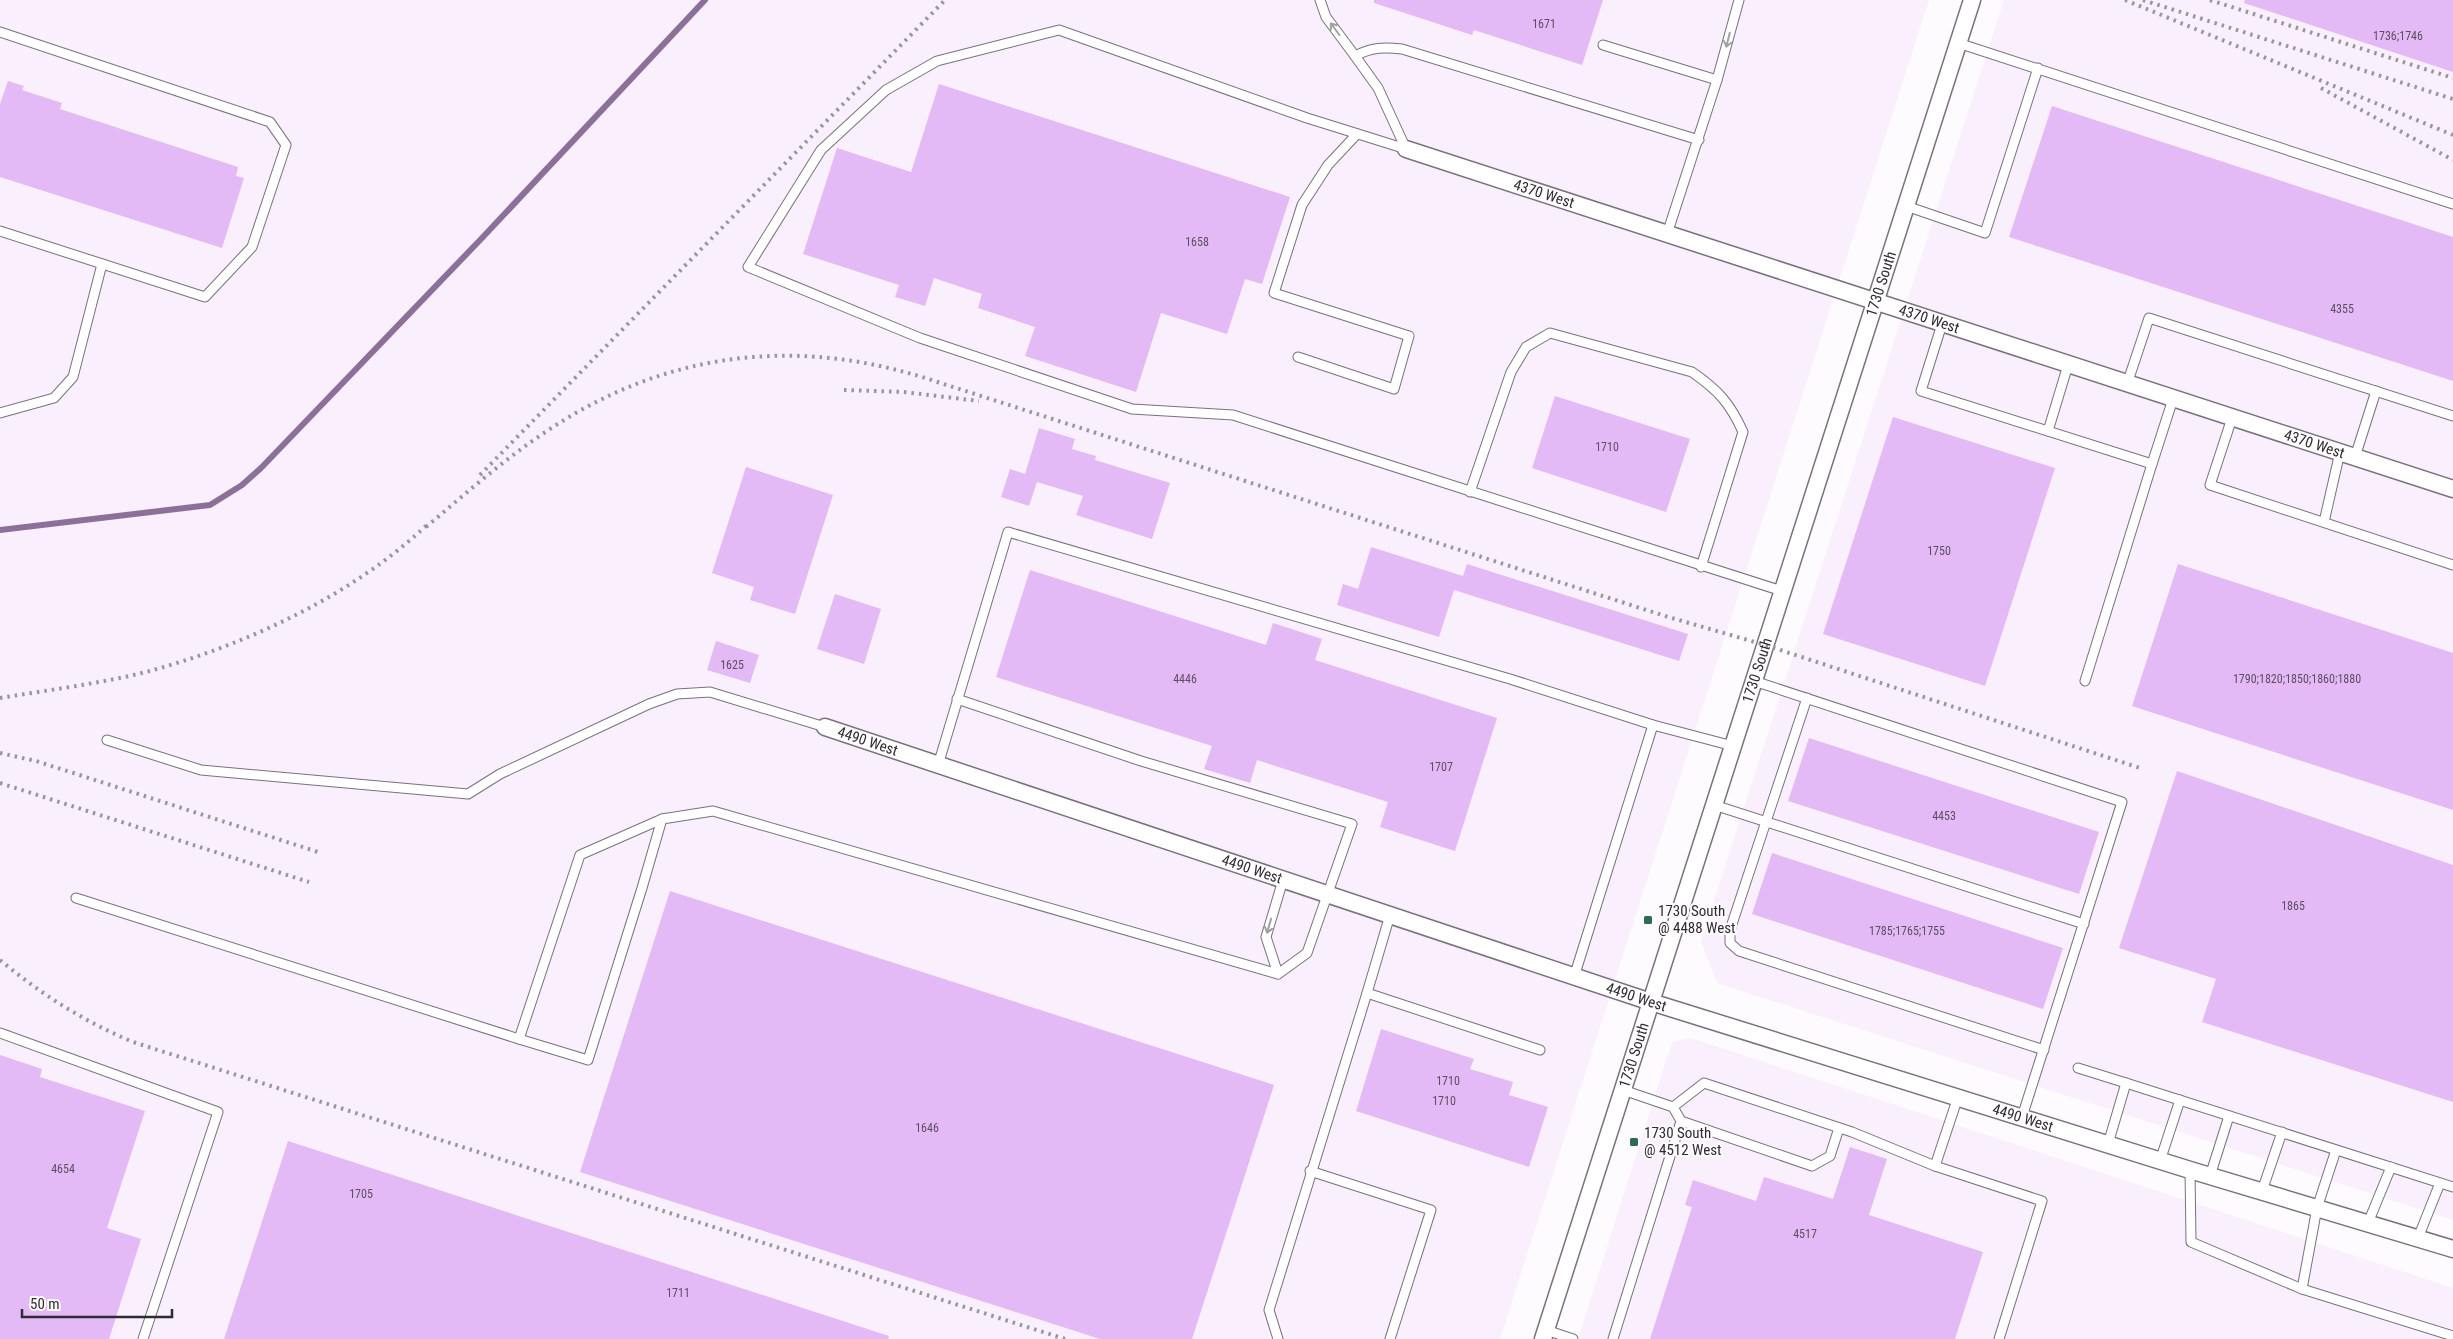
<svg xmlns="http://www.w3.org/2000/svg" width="2453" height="1339" font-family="'Roboto Condensed',sans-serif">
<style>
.built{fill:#f9effd}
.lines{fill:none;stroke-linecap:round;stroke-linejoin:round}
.stream{stroke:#8d709a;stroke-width:6}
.building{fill:#e3baf6}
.lane-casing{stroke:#7a707e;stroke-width:11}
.street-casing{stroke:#7a707e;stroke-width:19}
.lane{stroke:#fff;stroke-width:9}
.street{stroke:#fff;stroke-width:16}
.rail{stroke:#99969a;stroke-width:4;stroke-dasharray:2.5 5;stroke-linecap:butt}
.oneway{stroke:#a1a0a2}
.poi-dot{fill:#306a53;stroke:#fdfbfe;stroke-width:2}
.labels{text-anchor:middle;stroke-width:4.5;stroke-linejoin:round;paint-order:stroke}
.number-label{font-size:12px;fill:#5c4f62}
.street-label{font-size:15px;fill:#2f2b31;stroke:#fdfbfe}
.poi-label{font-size:15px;fill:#2f2b31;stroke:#fdfbfe;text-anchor:start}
</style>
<rect width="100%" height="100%" fill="#fdfbfe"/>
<g class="built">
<path d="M0,0H1929L1500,1339H0Z"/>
<path d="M2004,0H2453V1220L1717,983L1701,941Z"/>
<path d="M1691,1038L2453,1288V1339H1578L1672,1042Z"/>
</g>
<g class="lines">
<path class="stream" d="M0,530L210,505L242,485L261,468L482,238L705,0"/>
</g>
<g class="building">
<path d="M1374,0H1603L1582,65L1474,30L1472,35L1374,3Z"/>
<path d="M2245,0H2453V72L2244,3Z"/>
<path d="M8,81L24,86L22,90L62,103L60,109L238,167L236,176L244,178L222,248L0,177V104Z"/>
<path d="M939,84L1290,197L1262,284L1245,279L1227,334L1161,313L1136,392L1025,356L1035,327L978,308L982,294L934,278L925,306L895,297L899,285L803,254L837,148L911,172Z"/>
<path d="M2052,106L2453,237V381L2009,237Z"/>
<path d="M1555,396L1690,439L1666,512L1532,468Z"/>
<path d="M1893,417L2055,468L1985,686L1823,634Z"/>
<path d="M1039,428L1075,439L1072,449L1096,456L1095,460L1170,483L1152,539L1076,515L1083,496L1037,482L1029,506L1001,497L1010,469L1025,474Z"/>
<path d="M746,467L833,495L795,614L750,600L754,587L712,573Z"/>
<path d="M1371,547L1463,576L1467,564L1688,634L1679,661L1454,590L1439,637L1337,605L1343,584L1358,589Z"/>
<path d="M2178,564L2453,653V810L2132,706Z"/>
<path d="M1030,570L1266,645L1273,623L1322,639L1315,660L1497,718L1455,851L1380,827L1388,802L1257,760L1250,783L1204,769L1212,746L996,677Z"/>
<path d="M835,594L881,609L864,664L817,649Z"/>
<path d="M716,641L759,655L750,683L707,670Z"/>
<path d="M1809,738L2099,832L2079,894L1788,801Z"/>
<path d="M2177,771L2453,865V1102L2202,1022L2216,979L2119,948Z"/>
<path d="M1772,853L2063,948L2043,1009L1752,914Z"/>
<path d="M670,891L1274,1085L1192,1339H1100L580,1172Z"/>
<path d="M1381,1029L1474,1059L1470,1069L1513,1082L1509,1095L1548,1107L1529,1167L1356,1111Z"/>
<path d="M0,1055L42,1069L40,1077L145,1111L107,1228L141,1239L109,1339H0Z"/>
<path d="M288,1141L889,1336L888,1339H224Z"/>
<path d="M1850,1147L1887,1159L1869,1215L1983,1252L1955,1339H1650L1692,1207L1685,1205L1693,1180L1756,1201L1764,1177L1833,1199Z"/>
</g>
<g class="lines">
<defs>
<g id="lane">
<path d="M1320,0L1326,17L1355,56"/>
<path d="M0,32L270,122L286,145L252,247L205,297L0,231"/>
<path d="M1958,43L2453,204"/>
<path d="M1603,45L1717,80L1667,234"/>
<path d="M1717,80L1739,0"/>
<path d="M1406,149L1307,118L1059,30L937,61L886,90L821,150L748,267L920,338L1132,409L1233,415L1782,591"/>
<path d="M1406,149L1378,88L1355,56C1372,47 1384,47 1402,49L1699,140"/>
<path d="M1906,206L1985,233L2038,68"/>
<path d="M1942,324L1921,391L2152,464L2173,399"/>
<path d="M1298,357L1394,389L1409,336L1274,293L1302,205L1328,165L1357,134"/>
<path d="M2127,384L2149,318L2453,416"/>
<path d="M0,413L54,398L73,377L102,264"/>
<path d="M2232,418L2210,485L2453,565"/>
<path d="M2048,431L2068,365"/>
<path d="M2355,457L2376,391"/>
<path d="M1470,492L1511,372L1526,347L1550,333L1692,372C1718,390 1730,403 1743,432L1701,567"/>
<path d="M2324,522L2340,452"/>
<path d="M1754,681L2122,802L2022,1117"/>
<path d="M2085,681L2152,464"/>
<path d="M1807,698L1730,930V943L1739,951L2044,1050"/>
<path d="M957,699L1141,761L1352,824L1307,953L1278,974L1266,937L1283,880"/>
<path d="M107,740L201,770L468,794L500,774L649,704L677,694L710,692L825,727"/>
<path d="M938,765L1008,532L1510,679L1653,725"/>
<path d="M1714,805L2084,924"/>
<path d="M76,898L519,1039L580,855L662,819L713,811L1278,974"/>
<path d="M1390,915L1367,993L1540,1050"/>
<path d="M1574,977L1653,725L1733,746"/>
<path d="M0,1033L218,1112L143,1339"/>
<path d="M519,1039L588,1060L642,888L662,819"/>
<path d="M2078,1068L2126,1083"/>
<path d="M1623,1090L1673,1107L1681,1121L1812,1166L1830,1156L1839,1128"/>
<path d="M1673,1107L1704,1083L1852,1132L1935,1166L2042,1201L1999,1339"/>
<path d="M2108,1144L2126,1083L2453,1187"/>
<path d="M2160,1161L2180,1100"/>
<path d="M1935,1166L1958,1097"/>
<path d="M2190,1170L2191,1242L2302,1289L2453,1336"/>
<path d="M1310,1171L1431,1210L1390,1339"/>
<path d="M2210,1176L2229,1116"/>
<path d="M2262,1191L2282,1132"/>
<path d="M2368,1223L2391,1167"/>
<path d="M2418,1238L2440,1183"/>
<path d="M2302,1289L2317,1208L2336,1150"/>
<path d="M1546,1330L1573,1339"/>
<path d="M1278,1339L1269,1310L1367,993"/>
<path d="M1613,1339L1681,1121"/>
</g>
<g id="street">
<path id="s1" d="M1406,149L2453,489"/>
<path id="s2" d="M825,727L1651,1002L2190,1170L2453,1249"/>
<path id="s3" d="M1543,1339L1972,0"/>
</g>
</defs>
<use href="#lane" class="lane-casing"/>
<use href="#street" class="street-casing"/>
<use href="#lane" class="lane"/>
<use href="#street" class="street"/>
<g class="rail">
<path d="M2125,0L2453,135"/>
<path d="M2143,0L2453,99"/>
<path d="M2210,0L2453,78"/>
<path d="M2321,88L2453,160"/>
<path d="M844,390L904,392L979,401"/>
<path d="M480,475L945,0"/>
<path d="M426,527C464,495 502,461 544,433C660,354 789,336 922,377L1665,616L1765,645L2143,769"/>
<path d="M0,698C48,690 98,684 146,672C246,645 354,595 429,523"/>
<path d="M0,753L36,761L318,852"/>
<path d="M0,783L309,882"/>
<path d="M0,960C41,994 83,1021 133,1042L1065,1339"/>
</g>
</g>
<defs><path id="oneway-shaft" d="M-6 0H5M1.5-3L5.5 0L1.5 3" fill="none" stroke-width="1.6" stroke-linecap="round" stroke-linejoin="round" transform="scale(1.25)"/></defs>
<g class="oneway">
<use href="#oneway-shaft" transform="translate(1335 29) rotate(-127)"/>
<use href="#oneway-shaft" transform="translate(1728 40) rotate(104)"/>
<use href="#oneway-shaft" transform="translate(1269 926) rotate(106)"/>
</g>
<g class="poi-dot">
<rect x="1643" y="915" width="10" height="10" rx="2.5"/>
<rect x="1629" y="1137" width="10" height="10" rx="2.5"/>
</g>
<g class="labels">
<g class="number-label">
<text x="1544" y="28">1671</text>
<text x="2398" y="40">1736;1746</text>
<text x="1197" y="246">1658</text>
<text x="2342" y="313">4355</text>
<text x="1607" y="451">1710</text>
<text x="1939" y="555">1750</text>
<text x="732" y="669">1625</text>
<text x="1185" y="683">4446</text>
<text x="2297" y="683">1790;1820;1850;1860;1880</text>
<text x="1441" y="771">1707</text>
<text x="1944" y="820">4453</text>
<text x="2293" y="910">1865</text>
<text x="1907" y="935">1785;1765;1755</text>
<text x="1448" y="1085">1710</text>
<text x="1444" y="1105">1710</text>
<text x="927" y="1132">1646</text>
<text x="63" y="1173">4654</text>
<text x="361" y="1198">1705</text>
<text x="1805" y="1238">4517</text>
<text x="678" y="1297">1711</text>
</g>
<g class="street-label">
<text dy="5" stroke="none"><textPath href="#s1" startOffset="145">4370 West</textPath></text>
<text dy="5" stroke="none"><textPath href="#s3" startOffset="1108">1730 South</textPath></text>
<text dy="5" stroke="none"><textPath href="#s1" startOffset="550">4370 West</textPath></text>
<text dy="5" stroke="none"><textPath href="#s1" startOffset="955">4370 West</textPath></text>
<text dy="5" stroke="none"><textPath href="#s3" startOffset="702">1730 South</textPath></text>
<text dy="5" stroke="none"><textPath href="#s2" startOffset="45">4490 West</textPath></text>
<text dy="5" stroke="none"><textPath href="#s2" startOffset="450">4490 West</textPath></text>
<text dy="5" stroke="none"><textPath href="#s2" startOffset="855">4490 West</textPath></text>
<text dy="5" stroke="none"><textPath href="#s3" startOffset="298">1730 South</textPath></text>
<text dy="5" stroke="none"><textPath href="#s2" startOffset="1260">4490 West</textPath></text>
</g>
<g class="poi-label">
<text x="1658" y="916">1730 South<tspan x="1658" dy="17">@ 4488 West</tspan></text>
<text x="1644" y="1138">1730 South<tspan x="1644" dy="17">@ 4512 West</tspan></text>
</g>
</g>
<path d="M22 1309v8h150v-8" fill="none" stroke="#2f2b31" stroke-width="2.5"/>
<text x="30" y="1309" font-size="15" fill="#2f2b31" stroke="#fdfbfe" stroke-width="4" paint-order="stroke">50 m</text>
</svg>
